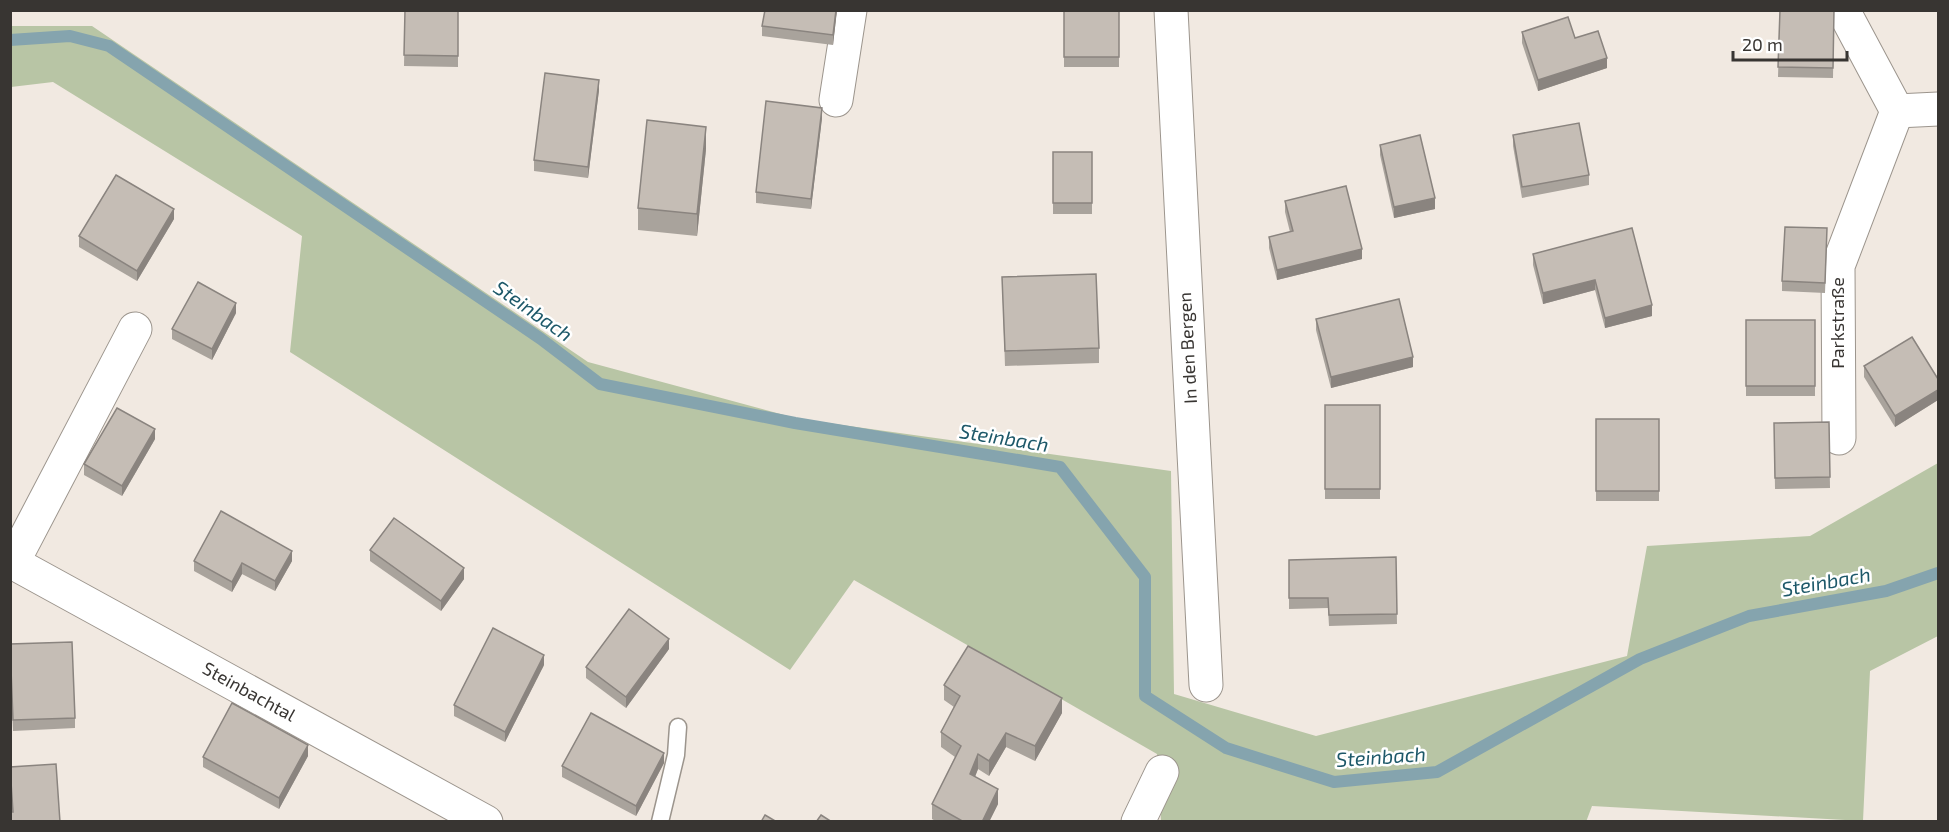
<svg xmlns="http://www.w3.org/2000/svg" width="1949" height="832" font-family="'Exo 2',sans-serif">
<style>
.green{fill:#b8c5a5}
.lines{fill:none;stroke-linecap:round;stroke-linejoin:round}
.stream{stroke:#85a4ae;stroke-width:12}
.service-casing{stroke:#9c958d;stroke-width:19}
.minor-casing{stroke:#9c958d;stroke-width:35}
.service{stroke:#fff;stroke-width:16}
.minor{stroke:#fff;stroke-width:33}
.wall{fill:#a9a39c}
.shaded-wall{fill:#8a847f}
.building{fill:#c5bdb5;stroke:#8a847f;stroke-width:1.5}
.labels{text-anchor:middle;stroke-width:5;stroke-linejoin:round;paint-order:stroke}
.street-label{font-size:18px;fill:#383532;stroke:#fff}
.water-label{font-size:20px;font-style:italic;fill:#1d5869;stroke:#fff}
</style>
<rect width="100%" height="100%" fill="#f1e9e1"/>
<path class="green" d="M10,26H92L588,362L799,419L1171,471L1174,694L1316,736L1627,656L1647,546L1810,536L1938,463V636L1870,671L1863,821L1592,806L1586,822L1161,821L1157,754L854,580L790,670L290,352L302,236L53,82L11,87Z"/>
<g class="lines">
<path class="stream" d="M10,40L70,36L109,46L541,339L600,384L795,423L1060,467L1145,577V696L1226,748L1334,782L1437,772L1640,659L1749,616L1886,591L1938,573"/>
<defs>
<path id="service" d="M660,822L676,755L678,727"/>
<g id="minor">
<path d="M1171,10L1206,685"/>
<path d="M836,100L850,10"/>
<path d="M1897,111L1938,109"/>
<path d="M1839,438L1838,266L1897,111L1843,10"/>
<path d="M10,561L486,822"/>
<path d="M13,562L135,329"/>
<path d="M1138,822L1162,772"/>
</g>
</defs>
<use href="#service" class="service-casing"/>
<use href="#minor" class="minor-casing"/>
<use href="#service" class="service"/>
<use href="#minor" class="minor"/>
</g>
<g class="wall">
<path d="M405,10H458V67L404,66Z"/>
<path d="M765,10H837L833,45L762,36V26Z"/>
<rect x="1064" y="10" width="55" height="57"/>
<path d="M1780,10H1834L1833,78L1778,77Z"/>
<path d="M1522,32L1575,38L1607,68L1538,91L1522,43Z"/>
<path d="M599,90L588,178L534,171V160Z"/>
<path d="M822,118L811,209L756,203V192Z"/>
<path d="M1513,135L1589,175V185L1522,198L1513,146Z"/>
<path d="M1380,145L1435,209L1394,218L1380,155Z"/>
<path d="M706,149L697,236L638,230V208Z"/>
<rect x="1053" y="152" width="39" height="62"/>
<path d="M1285,201L1362,259L1277,280L1269,248V237L1290,232L1285,212Z"/>
<path d="M174,219L137,281L79,247V236Z"/>
<path d="M1632,228L1652,316L1605,328L1595,290L1543,304L1533,265V254Z"/>
<path d="M1827,239L1825,293L1782,291V281Z"/>
<path d="M1002,277L1099,348V363L1005,366Z"/>
<path d="M236,313L212,360L172,339V329Z"/>
<path d="M1316,319L1413,367L1331,388L1316,330Z"/>
<rect x="1746" y="320" width="69" height="76"/>
<path d="M1864,366L1938,379V400L1895,427L1864,377Z"/>
<rect x="1325" y="405" width="55" height="94"/>
<rect x="1596" y="419" width="63" height="82"/>
<path d="M1829,422L1830,488L1775,489L1774,423Z"/>
<path d="M155,439L122,496L84,475V464Z"/>
<path d="M370,550L464,579L441,611L370,561Z"/>
<path d="M1396,557L1397,624L1329,626L1328,608L1289,609V560Z"/>
<path d="M194,561H292L275,591L242,574L232,592L194,571Z"/>
<path d="M669,649L626,708L586,678V667Z"/>
<path d="M10,665L75,718V728L13,731Z"/>
<path d="M544,665L505,742L454,716V705Z"/>
<path d="M944,685L1062,713L1035,761L1006,747L989,776L978,769L975,777L998,804L989,822H937L932,819V804L955,757L941,747V732L954,707L944,700Z"/>
<path d="M308,756L279,809L203,767V757Z"/>
<path d="M664,763L636,816L562,777V766Z"/>
<path d="M10,767L60,822L12,812Z"/>
</g>
<g class="shaded-wall">
<path d="M836,10H837L833,45V35Z"/>
<path d="M1607,58V68L1538,91V80Z"/>
<path d="M599,80V90L588,178V167Z"/>
<path d="M822,108V118L811,209V199Z"/>
<path d="M706,127V149L697,236V214Z"/>
<path d="M1435,198V209L1394,218V207Z"/>
<path d="M174,209V219L137,281V271Z"/>
<path d="M1362,249V259L1277,280V270Z"/>
<path d="M1595,280V290L1543,304V293Z"/>
<path d="M236,303V313L212,360V349Z"/>
<path d="M1652,305V316L1605,328V318Z"/>
<path d="M1413,357V367L1331,388V377Z"/>
<path d="M1938,390V400L1895,427V416Z"/>
<path d="M155,429V439L122,496V486Z"/>
<path d="M292,551V561L275,591V581Z"/>
<path d="M242,563V574L232,592V582Z"/>
<path d="M464,568V579L441,611V601Z"/>
<path d="M669,639V649L626,708V697Z"/>
<path d="M544,655V665L505,742V732Z"/>
<path d="M1062,698V713L1035,761V746Z"/>
<path d="M1006,733V747L989,776V761Z"/>
<path d="M308,745V756L279,809V798Z"/>
<path d="M664,753V763L636,816V806Z"/>
<path d="M978,754V769L970,789V774Z"/>
<path d="M998,789V804L989,822H982Z"/>
</g>
<g class="building">
<path d="M405,10H458V56L404,55Z"/>
<path d="M765,10H836L833,35L762,26Z"/>
<rect x="1064" y="10" width="55" height="47"/>
<path d="M1780,10H1834L1833,68L1778,67Z"/>
<path d="M1568,17L1575,38L1598,31L1607,58L1538,80L1522,32Z"/>
<path d="M545,73L599,80L588,167L534,160Z"/>
<path d="M766,101L822,108L811,199L756,192Z"/>
<path d="M647,120L706,127L697,214L638,208Z"/>
<path d="M1579,123L1589,175L1522,187L1513,135Z"/>
<path d="M1420,135L1435,198L1394,207L1380,145Z"/>
<rect x="1053" y="152" width="39" height="51"/>
<path d="M116,175L174,209L137,271L79,236Z"/>
<path d="M1346,186L1362,249L1277,270L1269,237L1293,231L1285,201Z"/>
<path d="M1785,227L1827,228L1825,283L1782,281Z"/>
<path d="M1632,228L1652,305L1605,318L1595,280L1543,293L1533,254Z"/>
<path d="M1096,274L1099,348L1005,351L1002,277Z"/>
<path d="M198,282L236,303L212,349L172,329Z"/>
<path d="M1399,299L1413,357L1331,377L1316,319Z"/>
<rect x="1746" y="320" width="69" height="66"/>
<path d="M1912,337L1938,379V390L1895,416L1864,366Z"/>
<rect x="1325" y="405" width="55" height="84"/>
<path d="M117,408L155,429L122,486L84,464Z"/>
<rect x="1596" y="419" width="63" height="72"/>
<path d="M1829,422L1830,477L1775,478L1774,423Z"/>
<path d="M221,511L292,551L275,581L242,563L232,582L194,561Z"/>
<path d="M394,518L464,568L441,601L370,550Z"/>
<path d="M1396,557L1397,614L1329,615L1328,598H1289V560Z"/>
<path d="M629,609L669,639L626,697L586,667Z"/>
<path d="M493,628L544,655L505,732L454,705Z"/>
<path d="M72,642L75,718L13,720L10,644Z"/>
<path d="M968,646L1062,698L1035,746L1006,733L989,761L978,754L970,774L998,789L982,822H964L932,804L961,746L941,732L960,696L944,685Z"/>
<path d="M232,703L308,745L279,798L203,757Z"/>
<path d="M591,713L664,753L636,806L562,766Z"/>
<path d="M56,764L60,822H10V812H13L10,767Z"/>
<path d="M765,815L777,822H761Z"/>
<path d="M821,815L832,822H816Z"/>
</g>
<g class="labels">
<g class="street-label">
<text transform="translate(1838 323) rotate(-90)" y="6">Parkstraße</text>
<text transform="translate(1188 348) rotate(-93)" y="6">In den Bergen</text>
<text transform="translate(249 692) rotate(29)" y="6">Steinbachtal</text>
</g>
<g class="water-label">
<text transform="translate(533 311) rotate(35)" y="7">Steinbach</text>
<text transform="translate(1004 438) rotate(9)" y="7">Steinbach</text>
<text transform="translate(1826 582) rotate(-10)" y="7">Steinbach</text>
<text transform="translate(1381 757) rotate(-4)" y="7">Steinbach</text>
</g>
</g>
<rect width="1949" height="832" fill="none" stroke="#383532" stroke-width="24"/>
<path d="M1733 51v9h114v-9" fill="none" stroke="#383532" stroke-width="3"/>
<text x="1742" y="51" font-size="18" fill="#383532" stroke="#ffffff" stroke-width="4.5" paint-order="stroke">20 m</text>
</svg>
